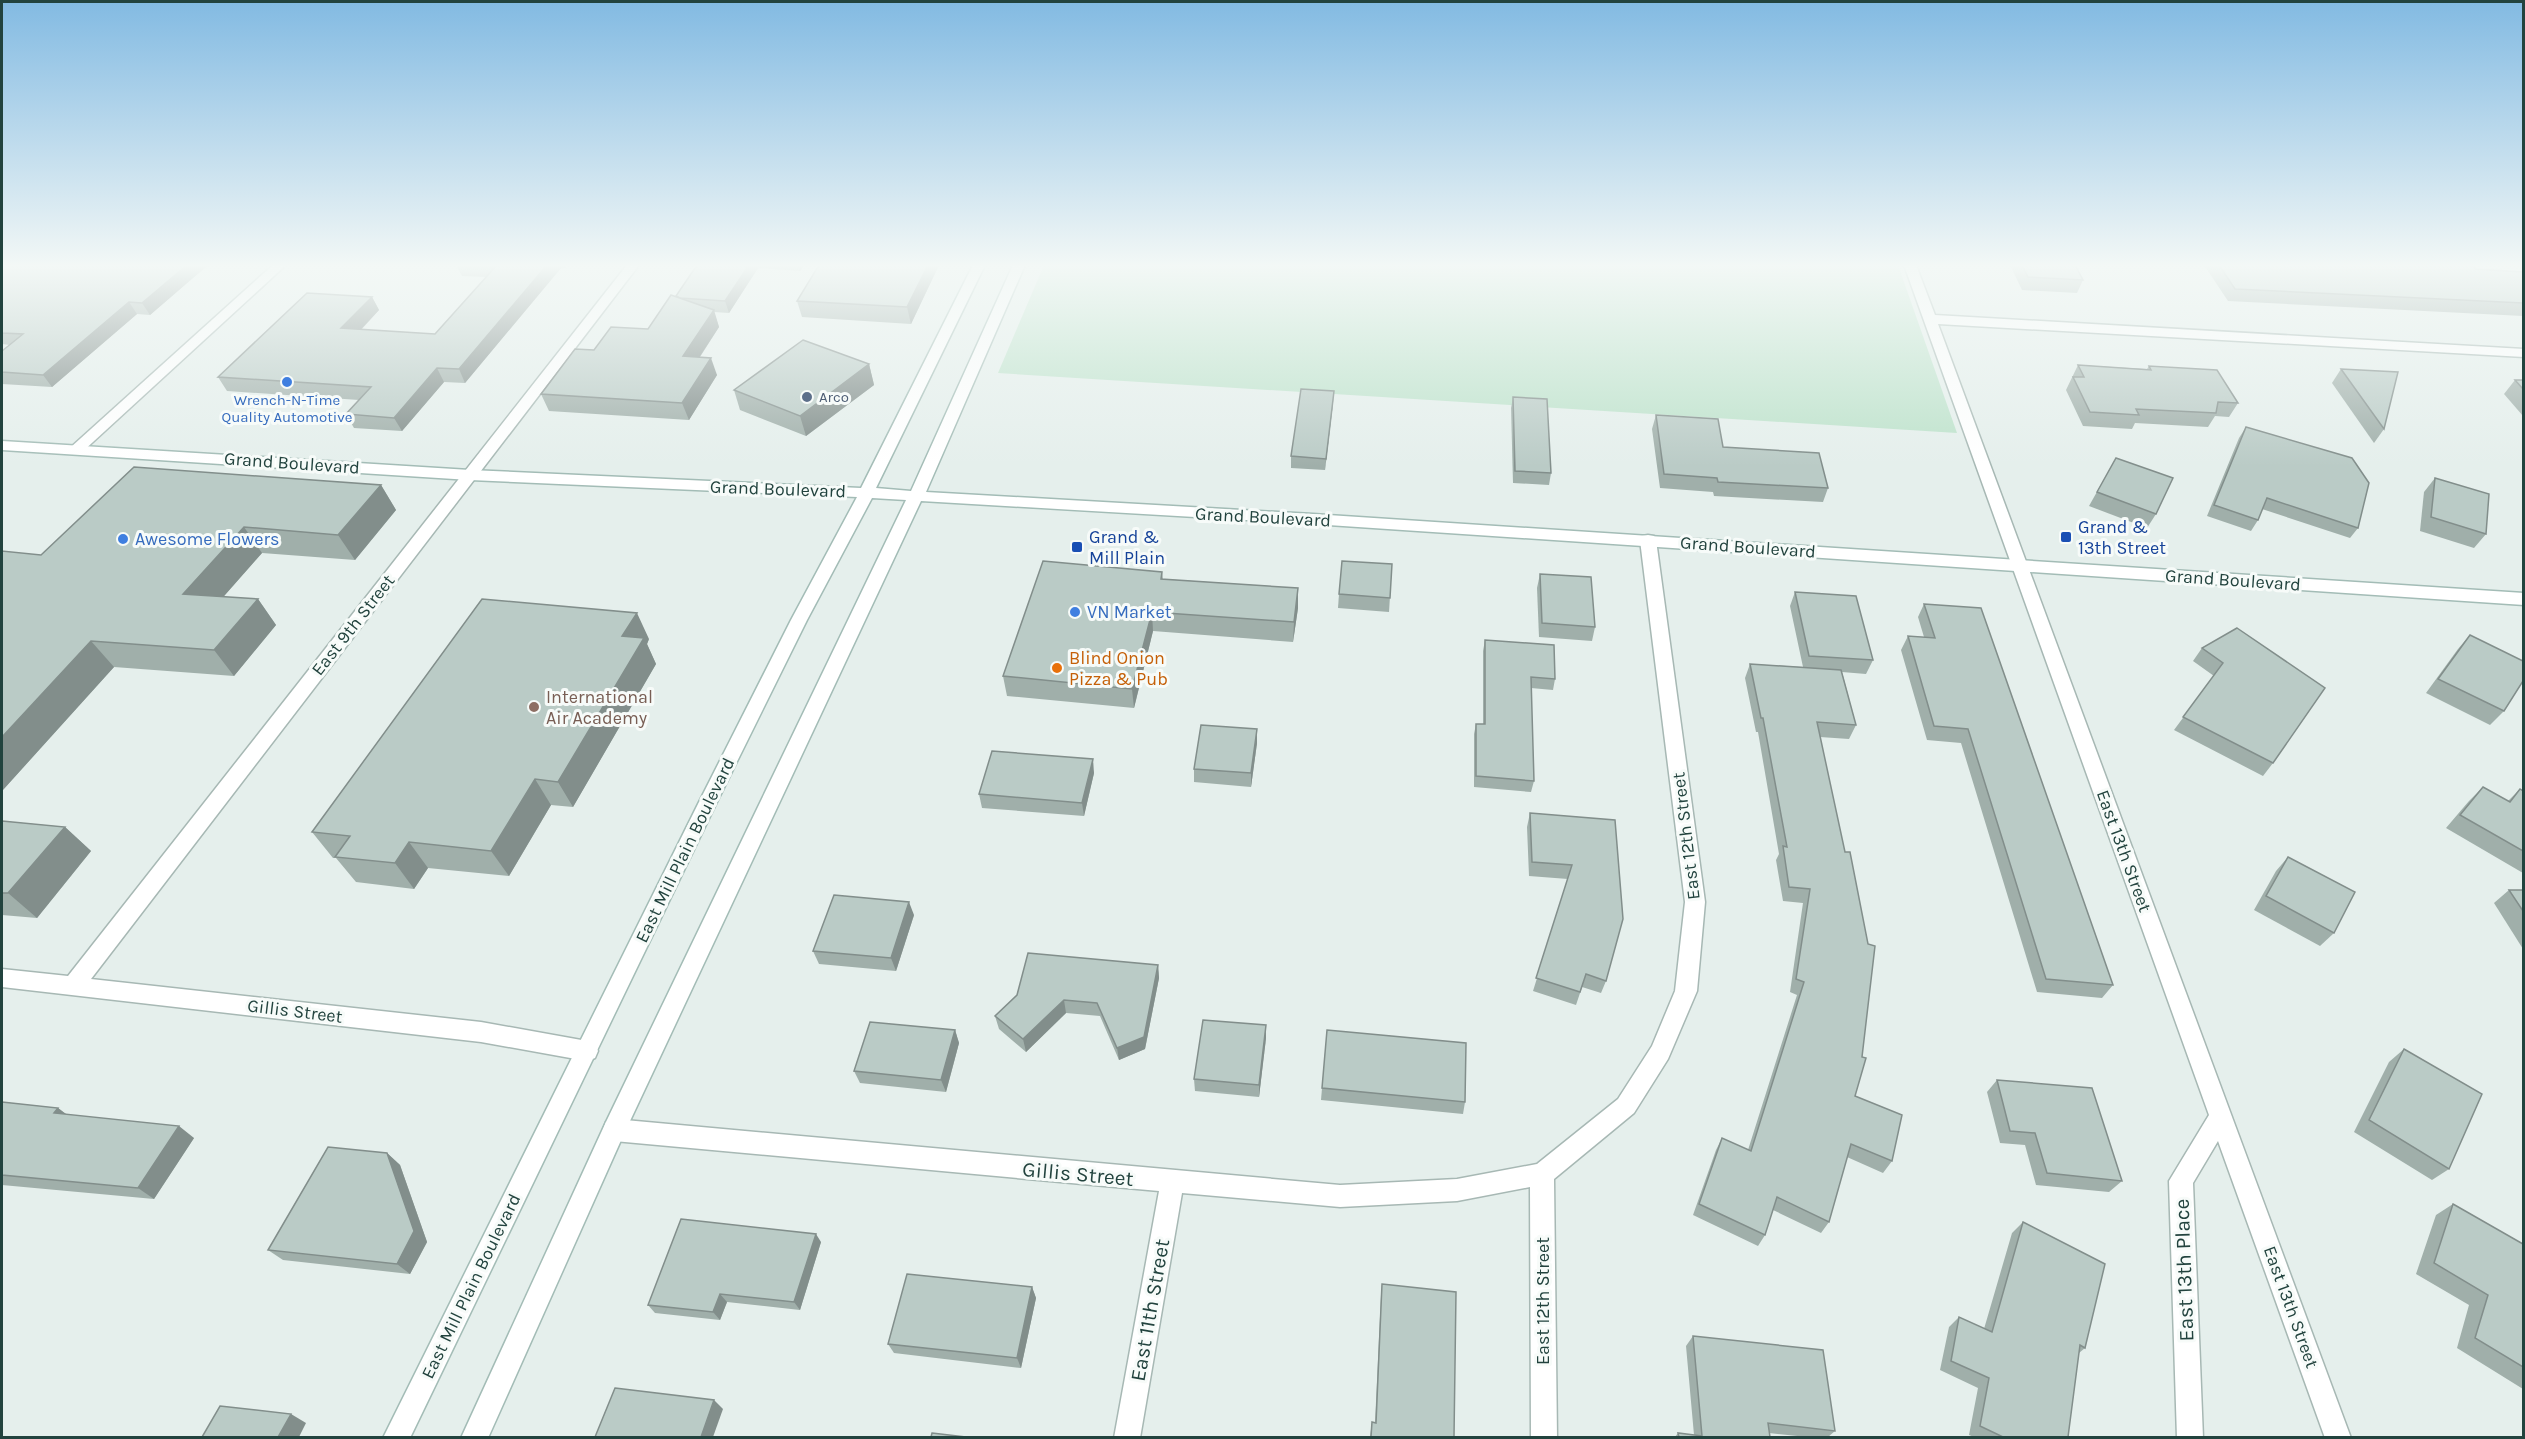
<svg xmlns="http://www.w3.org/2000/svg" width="2525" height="1439" font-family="Karla,sans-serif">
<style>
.green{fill:#bde2cb}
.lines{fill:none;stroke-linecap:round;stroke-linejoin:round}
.street-casing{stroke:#a7b8b4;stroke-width:3}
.secondary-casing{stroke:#a3bcb6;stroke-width:3}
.street{fill:#fff;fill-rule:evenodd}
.secondary{fill:#fff;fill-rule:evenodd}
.wall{fill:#a0afaa}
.shaded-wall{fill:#828e8b}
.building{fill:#bacbc6;stroke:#828e8b;stroke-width:1.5}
.shop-dot{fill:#3f7fe0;stroke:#f7fbf9;stroke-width:2}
.service-dot{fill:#5c6f8a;stroke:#f7fbf9;stroke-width:2}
.transit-dot{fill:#1a4fb4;stroke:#f7fbf9;stroke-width:2}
.food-dot{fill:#e8710a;stroke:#f7fbf9;stroke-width:2}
.education-dot{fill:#8d6e63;stroke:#f7fbf9;stroke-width:2}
.labels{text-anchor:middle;stroke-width:6;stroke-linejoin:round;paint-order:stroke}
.far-service-label{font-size:15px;fill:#4e5e75;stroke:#f7fbf9;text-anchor:start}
.far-shop-label{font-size:15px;fill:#366cbe;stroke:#f7fbf9}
.street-label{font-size:18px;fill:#22433e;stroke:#f7fbf9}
.transit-label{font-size:18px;fill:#164399;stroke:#f7fbf9;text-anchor:start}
.shop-label{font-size:18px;fill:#366cbe;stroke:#f7fbf9;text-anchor:start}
.food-label{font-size:18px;fill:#c56008;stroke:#f7fbf9;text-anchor:start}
.education-label{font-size:18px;fill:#785e54;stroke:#f7fbf9;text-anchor:start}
.near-street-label{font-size:21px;fill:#22433e;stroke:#f7fbf9}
</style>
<rect width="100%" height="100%" fill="#e5efec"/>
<path class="green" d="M1044,265H1898L1957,433L998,373Z"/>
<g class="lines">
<defs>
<g id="street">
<path d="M273,265H286L81,453H71L69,450L71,447Z"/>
<path d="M627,265H639L91,979L481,1022L587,1041L595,1044L598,1051L595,1058L587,1061L481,1042L2,987V969L68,976Z"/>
<path d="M1904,265H1916L1935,315L2524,349V357L1938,324L2351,1438H2325L2218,1141L2193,1183L2203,1438H2177L2169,1181L2209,1115Z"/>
<path d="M1648,535L1654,536L1656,540L1705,902L1697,991L1668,1059L1634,1113L1554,1179L1557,1438H1531L1530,1187L1457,1201L1340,1207L1182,1193L1140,1438H1114L1159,1191L614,1141L606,1138L603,1130L606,1122L614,1119L1340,1185L1457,1179L1537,1164L1618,1099L1652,1046L1675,991L1685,902L1640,540L1642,536Z"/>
</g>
<path id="secondary" d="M973,265H985L876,488L911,491L1013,265H1025L926,492L1313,514L2524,593V605L1313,524L921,501L622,1138L488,1438H461L606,1122L906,500L872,498L807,620L716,804L410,1438H383L698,804L791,620L857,497L470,480L2,450V441L470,470L861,488Z"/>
</defs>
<use href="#street" class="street-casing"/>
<use href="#secondary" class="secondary-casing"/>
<use href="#street" class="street"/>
<use href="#secondary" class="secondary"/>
</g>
<g class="wall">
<path d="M2,265H208L150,315L137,314L52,387L2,384V351L10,345L2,344Z"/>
<path d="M456,265H567L565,268H561L465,383L444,382L402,431L354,428L346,414L359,400L227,391L218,377L372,297L379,310L361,330L435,334L486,277L462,276Z"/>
<path d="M697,265H804L800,271L758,268L729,313L714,312L719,327L700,357L717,375L689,420L549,411L541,394L594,350L648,329L676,296Z"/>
<path d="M939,265L911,324L802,317L797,301Z"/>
<path d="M2010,265H2075L2083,280L2077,293L2022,290Z"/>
<path d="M2204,265H2472L2476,269L2523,272V316L2228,301Z"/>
<path d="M869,364L874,385L806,436L740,410L734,390Z"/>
<path d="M2078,365L2147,369L2149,366L2238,403L2229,417L2215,416L2208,427L2135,423L2132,429L2083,426L2066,390Z"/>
<path d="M2341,369L2384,429L2374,443L2332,383Z"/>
<path d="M2515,380H2523V416L2504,394Z"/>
<path d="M1513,397L1551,473L1549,485L1513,483L1511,408Z"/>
<path d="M1333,403L1325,470L1291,468V456Z"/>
<path d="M1656,415L1723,447L1828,488L1823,502L1714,496L1713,492L1660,488L1652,429Z"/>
<path d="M2246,427L2358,528L2350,538L2262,509L2258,520L2251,531L2207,516L2239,438Z"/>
<path d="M2116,458L2156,514L2147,528L2089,506Z"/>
<path d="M2435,478L2486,534L2474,548L2420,531L2424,492Z"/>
<path d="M381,485L396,510L355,560L262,553L223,597L258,599L276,625L234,676L114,667L2,791L41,555Z"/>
<path d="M1392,564L1389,612L1338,608L1339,594Z"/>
<path d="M1162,572L1163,579L1298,588V608L1293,642L1153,631L1134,708L1007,696L1003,676Z"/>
<path d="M1540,574L1595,627L1592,641L1539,637L1537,588Z"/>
<path d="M1795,592L1873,660L1866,674L1842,672L1856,725L1849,739L1820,737L1855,1096L1892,1161L1883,1173L1847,1157L1829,1222L1821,1233L1773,1210L1765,1235L1758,1246L1693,1215L1716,1150L1722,1138L1748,1150L1797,995L1790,992L1803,903L1783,901L1776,860L1779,854L1758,732H1756L1745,678L1750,664L1803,667L1790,606Z"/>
<path d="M1924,604L2113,985L2102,998L2037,992L1961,743L1927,740L1901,650L1908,636L1924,637L1918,617Z"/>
<path d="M2470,635L2504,711L2490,725L2426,693L2458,649Z"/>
<path d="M649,639L647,644L656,664L573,807L551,805L509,876L428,868L414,889L356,882L336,858H333L312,832Z"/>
<path d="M1485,640L1555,679L1553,690L1531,688L1534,781L1531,792L1474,787V734L1476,724H1483V651Z"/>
<path d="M2202,648L2325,688L2273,763L2263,776L2174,730L2214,676L2193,661Z"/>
<path d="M1257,743L1251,787L1194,782V769Z"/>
<path d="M1094,773L1084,816L982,808L979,794Z"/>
<path d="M2483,787L2508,801L2520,789L2523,791V873L2446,828L2469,801Z"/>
<path d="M1530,813L1615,820L1606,981L1601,993L1582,987L1576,1005L1533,991L1568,879L1529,876L1527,827Z"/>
<path d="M2,821L65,827L91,851L37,918L2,915Z"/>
<path d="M2288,857L2334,933L2320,946L2254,910L2276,871Z"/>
<path d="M2509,890H2523V949L2494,903Z"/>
<path d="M914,915L896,971L819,964L813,951Z"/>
<path d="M1158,965L1159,978L1145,1049L1119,1060L1100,1016L1066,1013L1026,1052L999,1029L995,1016Z"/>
<path d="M955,1030L959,1043L946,1092L860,1083L854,1071Z"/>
<path d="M1327,1030L1465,1102L1463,1114L1321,1100Z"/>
<path d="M1266,1038L1259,1097L1195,1091L1194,1079Z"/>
<path d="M2404,1049L2449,1169L2432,1180L2354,1132L2389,1062Z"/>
<path d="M1997,1080L2122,1181L2109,1192L2036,1185L2025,1145L2000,1143L1987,1092Z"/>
<path d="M2,1102L58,1108L67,1115L194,1138L154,1199L2,1185Z"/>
<path d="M387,1153L400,1165L427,1242L410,1274L283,1260L268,1250Z"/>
<path d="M2453,1204L2523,1244V1389L2457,1348L2469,1305L2416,1274L2436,1215Z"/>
<path d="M2023,1222L2085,1348L2079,1353L2068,1437H1974L1969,1435L1978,1388L1940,1370L1949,1327L1959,1317L1984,1329L2012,1233Z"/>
<path d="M821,1242L800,1310L727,1302L720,1320L655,1313L648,1305Z"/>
<path d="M1382,1284L1454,1437H1370L1372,1422L1375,1423L1381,1295Z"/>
<path d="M1032,1287L1036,1298L1021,1368L894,1353L888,1344Z"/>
<path d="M1693,1336L1835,1431L1828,1437H1807L1769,1433L1770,1437H1675L1678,1433L1694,1435L1686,1346Z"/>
</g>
<g class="shaded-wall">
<path d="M187,265H208L150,315L142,303Z"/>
<path d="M547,265H559L561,268L465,383L459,369Z"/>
<path d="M749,265H757L758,268L729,313L725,301Z"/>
<path d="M798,265H804L800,271Z"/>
<path d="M928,265H939L911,324L907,307Z"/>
<path d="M372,297L379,310L349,342L341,328Z"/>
<path d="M129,302L137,314L52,387L43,375Z"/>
<path d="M714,310L719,327L689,373L683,356Z"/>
<path d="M711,358L717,375L689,420L682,403Z"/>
<path d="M869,364L874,385L806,436L800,416Z"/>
<path d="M437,368L444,382L402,431L394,418Z"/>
<path d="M1334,391L1333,403L1325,470L1326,459Z"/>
<path d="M381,485L396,510L355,560L338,535Z"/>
<path d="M244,527L262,553L203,620L183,594Z"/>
<path d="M1298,588V608L1293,642L1294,622Z"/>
<path d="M258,599L276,625L234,676L214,650Z"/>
<path d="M1152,612L1153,631L1134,708L1132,689Z"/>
<path d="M637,613L649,639L647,644L656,664L573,807L558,782L622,636Z"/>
<path d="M91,641L114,667L2,791V737Z"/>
<path d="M1257,729V743L1251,787V773Z"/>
<path d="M1093,759L1094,773L1084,816L1082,803Z"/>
<path d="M535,779L551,805L509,876L491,851Z"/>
<path d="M65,827L91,851L37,918L8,893Z"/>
<path d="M409,842L428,868L414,889L395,863Z"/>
<path d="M909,902L914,915L896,971L891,958Z"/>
<path d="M1158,965L1159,978L1145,1049L1119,1060L1117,1048Z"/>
<path d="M1064,1000L1066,1013L1026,1052L1023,1039Z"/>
<path d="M1266,1025V1038L1259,1097V1085Z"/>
<path d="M955,1030L959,1043L946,1092L941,1080Z"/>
<path d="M58,1108L74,1120L54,1113Z"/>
<path d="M179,1126L194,1138L154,1199L138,1188Z"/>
<path d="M387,1153L400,1165L427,1242L410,1274L397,1264Z"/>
<path d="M816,1234L821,1242L800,1310L794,1302Z"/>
<path d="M1032,1287L1036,1298L1021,1368L1017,1358Z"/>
<path d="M720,1294L727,1302L720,1320L713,1312Z"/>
<path d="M714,1400L723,1409L713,1437H701Z"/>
<path d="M291,1414L306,1423L299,1437H278Z"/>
</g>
<g class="building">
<path d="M2,265H187L142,303L129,302L43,375L2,372V351L23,334L2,333Z"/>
<path d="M497,265H547L459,369L437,368L394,418L346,414L371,387L218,377L307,293L372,297L341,328L435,334Z"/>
<path d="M697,265H749L725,301L680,298L676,296Z"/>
<path d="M819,265H928L907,307L797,301Z"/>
<path d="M2022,265H2075L2083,280L2028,277Z"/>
<path d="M2219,265H2472L2476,269L2523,272V303L2235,289Z"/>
<path d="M671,295L714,310L683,356L711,358L682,403L541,394L575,349L594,350L611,327L648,329Z"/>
<path d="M803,340L869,364L800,416L734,390Z"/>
<path d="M2078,365L2151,370L2149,366L2217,370L2238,403L2218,402L2216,413L2136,409L2139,415L2090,412L2073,377H2084Z"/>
<path d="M2341,369L2398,372L2384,429Z"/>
<path d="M2515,380H2523V389Z"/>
<path d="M1301,389L1334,391L1326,459L1291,456Z"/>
<path d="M1513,397L1547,399L1551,473L1515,471Z"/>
<path d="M1656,415L1718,419L1723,447L1819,453L1828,488L1718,482L1717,478L1664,474Z"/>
<path d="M2246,427L2352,458L2369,483L2358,528L2267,498L2258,520L2214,505Z"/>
<path d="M2116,458L2173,478L2156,514L2097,492Z"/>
<path d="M134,467L381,485L338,535L244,527L183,594L258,599L214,650L91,641L2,737V551L41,555Z"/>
<path d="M2435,478L2489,494L2486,534L2431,517Z"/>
<path d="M1043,561L1162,572L1161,579L1298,588L1294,622L1152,612L1132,689L1003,676Z"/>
<path d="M1342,561L1392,564L1390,598L1339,594Z"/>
<path d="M1540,574L1591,577L1595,627L1542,623Z"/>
<path d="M1795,592L1856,596L1873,660L1809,656Z"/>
<path d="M482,599L637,613L622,636L644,638L558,782L535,779L491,851L409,842L395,863L335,857L350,836L312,832Z"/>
<path d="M1924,604L1981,608L2113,985L2046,979L1968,729L1934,726L1908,636L1935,638Z"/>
<path d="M2237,628L2325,688L2273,763L2183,717L2223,663L2202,648Z"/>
<path d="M2470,635L2523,661V681L2504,711L2438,679Z"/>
<path d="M1485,640L1554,645L1555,679L1531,677L1534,781L1476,776V724H1485Z"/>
<path d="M1750,664L1841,670L1856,725L1817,722L1845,852H1850L1868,944L1875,946L1862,1057L1866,1058L1855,1096L1902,1115L1892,1161L1851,1144L1829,1222L1777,1197L1765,1235L1699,1204L1722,1138L1751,1151L1804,982L1796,979L1810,889L1789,887L1783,846L1787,847L1763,718H1761Z"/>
<path d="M1201,725L1257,729L1251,773L1194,769Z"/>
<path d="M992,751L1093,759L1082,803L979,794Z"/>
<path d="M2483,787L2510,802L2520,789L2523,791V851L2460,815Z"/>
<path d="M1530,813L1615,820L1623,919L1606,981L1586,974L1580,992L1536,978L1572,865L1532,862Z"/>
<path d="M2,821L65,827L8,893H2Z"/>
<path d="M2288,857L2355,892L2334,933L2266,896Z"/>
<path d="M2509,890H2523V911Z"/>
<path d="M834,895L909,902L891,958L813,951Z"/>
<path d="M1028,953L1158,965L1144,1037L1117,1048L1097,1003L1064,1000L1023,1039L995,1016L1017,995Z"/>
<path d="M1203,1020L1266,1025L1259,1085L1194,1079Z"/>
<path d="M870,1022L955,1030L941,1080L854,1071Z"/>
<path d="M1327,1030L1466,1043L1465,1102L1322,1088Z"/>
<path d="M2404,1049L2482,1094L2449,1169L2369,1120Z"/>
<path d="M1997,1080L2092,1088L2122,1181L2047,1173L2035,1133L2010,1131Z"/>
<path d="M2,1102L58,1108L54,1113L179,1126L138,1188L2,1175Z"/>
<path d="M328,1147L387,1153L414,1231L397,1264L268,1250Z"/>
<path d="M2453,1204L2523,1244V1367L2475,1338L2488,1295L2434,1263Z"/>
<path d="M681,1219L816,1234L794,1302L720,1294L713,1312L648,1305Z"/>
<path d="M2023,1222L2105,1264L2085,1348L2080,1345L2068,1437H2003L1980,1426L1989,1378L1951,1361L1959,1317L1992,1332Z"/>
<path d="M907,1274L1032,1287L1017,1358L888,1344Z"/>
<path d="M1382,1284L1456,1292L1454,1437H1371L1372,1422L1376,1423Z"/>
<path d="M1693,1336L1823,1350L1835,1431L1768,1423L1770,1437H1679L1678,1433L1702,1436Z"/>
<path d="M615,1388L714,1400L701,1437H595Z"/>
<path d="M220,1406L291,1414L278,1437H202Z"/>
<path d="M932,1433L966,1437H931Z"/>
</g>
<linearGradient id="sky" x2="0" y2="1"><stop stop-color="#82bae2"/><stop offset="0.57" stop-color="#f3f8f6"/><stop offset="1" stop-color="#f3f8f6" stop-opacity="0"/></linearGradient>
<rect width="2525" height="466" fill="url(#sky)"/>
<g class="shop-dot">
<circle cx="287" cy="382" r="6"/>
<circle cx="123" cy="539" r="6"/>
<circle cx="1075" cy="612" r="6"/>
</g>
<circle class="service-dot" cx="807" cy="397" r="6"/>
<g class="transit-dot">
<rect x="2060" y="531" width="12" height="12" rx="3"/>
<rect x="1071" y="541" width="12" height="12" rx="3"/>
</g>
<circle class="food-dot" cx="1057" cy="668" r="6"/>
<circle class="education-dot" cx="534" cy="707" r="6"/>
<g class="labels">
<g class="far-service-label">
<text x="819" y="402">Arco</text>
</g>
<g class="far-shop-label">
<text x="287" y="405">Wrench-N-Time<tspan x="287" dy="17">Quality Automotive</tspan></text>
</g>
<g class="street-label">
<text transform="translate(292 463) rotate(4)" y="6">Grand Boulevard</text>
<text transform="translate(778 489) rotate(2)" y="6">Grand Boulevard</text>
<text transform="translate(1263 517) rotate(3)" y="6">Grand Boulevard</text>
<text transform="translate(1748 547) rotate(4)" y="6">Grand Boulevard</text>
<text transform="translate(2233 580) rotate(4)" y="6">Grand Boulevard</text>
<text transform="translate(353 625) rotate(-52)" y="6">East 9th Street</text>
<text transform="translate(1686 836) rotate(-97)" y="6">East 12th Street</text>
<text transform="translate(685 850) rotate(-64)" y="6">East Mill Plain Boulevard</text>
<text transform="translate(2124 851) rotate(70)" y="6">East 13th Street</text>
<text transform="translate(295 1011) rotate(7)" y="6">Gillis Street</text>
<text transform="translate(471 1286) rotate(-64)" y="6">East Mill Plain Boulevard</text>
<text transform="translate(1543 1301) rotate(-90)" y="6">East 12th Street</text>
<text transform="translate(2291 1307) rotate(70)" y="6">East 13th Street</text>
</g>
<g class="transit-label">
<text x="2078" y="533">Grand &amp;<tspan x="2078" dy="21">13th Street</tspan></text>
<text x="1089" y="543">Grand &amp;<tspan x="1089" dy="21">Mill Plain</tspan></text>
</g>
<g class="shop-label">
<text x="135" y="545">Awesome Flowers</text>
<text x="1087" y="618">VN Market</text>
</g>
<g class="food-label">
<text x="1069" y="664">Blind Onion<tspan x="1069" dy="21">Pizza &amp; Pub</tspan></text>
</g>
<g class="education-label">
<text x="546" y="703">International<tspan x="546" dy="21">Air Academy</tspan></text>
</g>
<g class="near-street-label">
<text transform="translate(1078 1174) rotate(5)" y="7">Gillis Street</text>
<text transform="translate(2184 1270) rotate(-92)" y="7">East 13th Place</text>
<text transform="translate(1150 1310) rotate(-80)" y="7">East 11th Street</text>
</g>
</g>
<rect width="2525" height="1439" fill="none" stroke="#22433e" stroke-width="6"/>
</svg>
